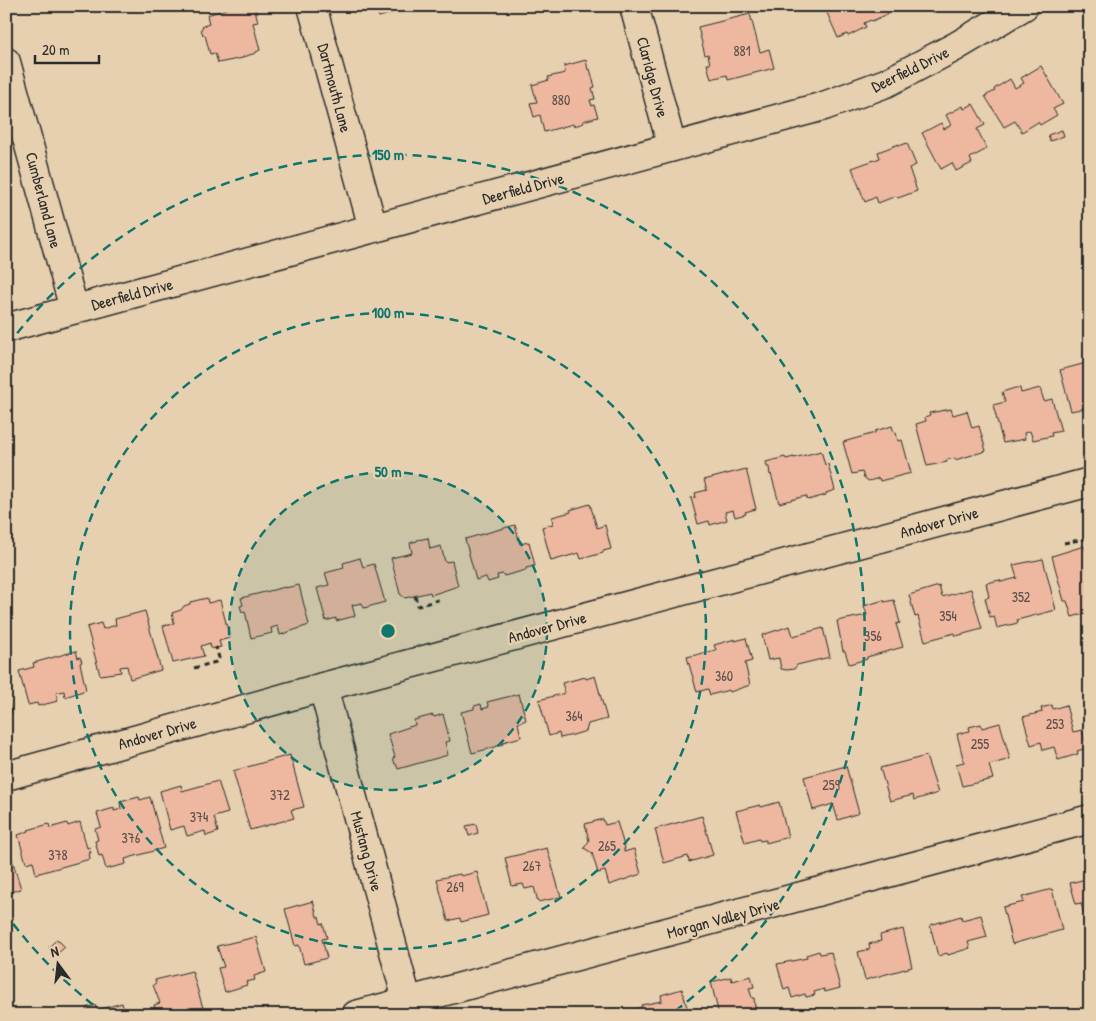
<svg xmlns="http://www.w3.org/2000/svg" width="1096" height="1021" font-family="'Patrick Hand',sans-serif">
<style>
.building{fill:#edb89f;stroke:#2b2b2b}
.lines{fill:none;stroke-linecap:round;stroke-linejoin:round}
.minor-casing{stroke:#2b2b2b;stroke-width:31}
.path{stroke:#2b2b2b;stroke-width:3;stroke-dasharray:5 4;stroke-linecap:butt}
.minor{stroke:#e6d0af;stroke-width:28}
.ring{fill:none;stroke:#0f766e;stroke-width:2.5;stroke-dasharray:9 6}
.labels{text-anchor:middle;stroke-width:4.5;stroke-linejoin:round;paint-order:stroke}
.number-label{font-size:14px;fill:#5c4e48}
.street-label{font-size:16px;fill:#2b2b2b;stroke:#e6d0af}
.centre{fill:#0f766e;stroke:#e6d0af;stroke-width:2.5}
.ring-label{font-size:15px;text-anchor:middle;font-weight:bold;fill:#0f766e;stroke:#e6d0af;stroke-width:4.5;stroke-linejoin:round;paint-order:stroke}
</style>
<rect width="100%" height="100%" fill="#e6d0af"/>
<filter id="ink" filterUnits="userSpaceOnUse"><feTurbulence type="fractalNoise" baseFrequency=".02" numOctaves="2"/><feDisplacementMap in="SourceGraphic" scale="10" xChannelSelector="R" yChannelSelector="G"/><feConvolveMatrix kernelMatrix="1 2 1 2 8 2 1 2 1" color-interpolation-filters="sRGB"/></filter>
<g filter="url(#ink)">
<g class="building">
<path d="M226,6H254L258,22L253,23L260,50L256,52V53L243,57V58L218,63L215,53L210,54L205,35H203L201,29L203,26L209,24L207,15L226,9Z"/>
<path d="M375,6H417L379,17Z"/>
<path d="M693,6H709L694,10Z"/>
<path d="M824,6H884L888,14L872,21L871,20L864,23L866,27L848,36L847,34L838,38Z"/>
<path d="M750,14L760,52L769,49L774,68L728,80L727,75L711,79L707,64H710L708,54L705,55L698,27Z"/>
<path d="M586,60L588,70L590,69L595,87L592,88L595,99L590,100L592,106L594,105L598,117L583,121L584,123L574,126L573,124L544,132L540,115L534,117L530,103L537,102L532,85L549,80L548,77L565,73L564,66Z"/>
<path d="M1041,66L1063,104L1053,109L1057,115L1040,125L1038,122L1022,132L1015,121L1004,127L985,96L995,91L994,89L1010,79L1015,88L1024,83L1021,78Z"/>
<path d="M973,104L985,125L977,129L987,149L970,158L972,163L956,171L952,163L941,169L922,133L941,123L944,129L951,125L946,115L963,106L964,109Z"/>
<path d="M1062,130L1064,136L1050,141L1048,135Z"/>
<path d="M907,143L916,165L909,168L917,191L898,198L896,196L878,203L876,197L865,202L852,168L880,158L878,152L899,144V146Z"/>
<path d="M1090,362V407L1071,411L1060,370Z"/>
<path d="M1015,388H1020L1021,393L1040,388L1044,401L1052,399L1061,431L1051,433L1052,436L1033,440L1030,431L1024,433L1025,439L1003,443L993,405L1005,402L1002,392Z"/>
<path d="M6,397L10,413L6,415Z"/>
<path d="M951,409L953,415L967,411L972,428L979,426L986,451L955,460V458L946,460L947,462L927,466L916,424L926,421L925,417L930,415L929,413Z"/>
<path d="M892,426L894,433H896L898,441L902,440L911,473L880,481L879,478L869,481L864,478L862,472L852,474L843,442L875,433V431Z"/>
<path d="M821,451L825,465L828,464L835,490L826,493V495L808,500L806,496L779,503L771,474L770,475L769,467H767L766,462L785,457L786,459L794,457V458Z"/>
<path d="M746,469L756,509L745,512L746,514L735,517L733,510L725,512L727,520L710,525L709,521L698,524L691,498L696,497L695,493L707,490L704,480Z"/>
<path d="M590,504L597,528L605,525L611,549L603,551V553L581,559L579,553L551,561L542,527L553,524L552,517L571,512L570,510Z"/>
<path d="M515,525L520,544L529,542L535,566L526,568V570L504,576L503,574L497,575L498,579L488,582L486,577L476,580L465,539Z"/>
<path d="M428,538L430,549L441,546L445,562L452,561L458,586L431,595L430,592L405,598L400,594L391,558L412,553L410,543L417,541V540Z"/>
<path d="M1084,546L1090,562V612L1072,617L1067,601H1064L1052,556Z"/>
<path d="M360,558L363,567L374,564L385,602L364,608L362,603L352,605L355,616L336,621V618L326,621L317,588L329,585L325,573L344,568L343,563Z"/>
<path d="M1043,559L1056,610L1017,620L1018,623L997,628L994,616L990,617L985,598L989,597L986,583L1000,580L1001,582L1017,578L1013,565Z"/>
<path d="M299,585L309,625L280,635L278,626L271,628L272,633L251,638L245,611L242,612L240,606L243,605L241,598L285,587V588Z"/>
<path d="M939,586L942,597L971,589L982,629L956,636L955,633L925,641L918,616L915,617L909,595Z"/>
<path d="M207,598L208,603L220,600L230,638L219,641L221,647L211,649L210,643L201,646L204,656L173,663L163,626L174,623L172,613L181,610L184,606L190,604V602Z"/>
<path d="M884,600V602L894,600L900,623L896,624L903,647L867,657V659L849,664L845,651H843L837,621L867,615L864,606Z"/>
<path d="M145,611L161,670L130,679L127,666L120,667L121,672L100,675L87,627L101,623L103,629L116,625L115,619Z"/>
<path d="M790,626L793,636L823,628L830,657L797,665L794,669L787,670L781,669L779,658L768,660L762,635Z"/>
<path d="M746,638L752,661L745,663L750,685L730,692L729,690L710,695L708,689L697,692L687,657L716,650L714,645L735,639V641Z"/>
<path d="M76,651L78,658L80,657L82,662L80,663L86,690L65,697L64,691L56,693L58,701L38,706L37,703L28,705L19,671L34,667L33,663Z"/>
<path d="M595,676L607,719L588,724L586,731L573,735L560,738L559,733L549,736L539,700L565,693L562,683L585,677L586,679Z"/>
<path d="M6,690L12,713L6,714Z"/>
<path d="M519,694L526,720L518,723L521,737L503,742V744L492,748L472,753L461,712L474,709V706L481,704L482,709L489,707L487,702Z"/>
<path d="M1052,705L1053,709L1066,705L1073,732L1082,730L1087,748L1077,751L1078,754L1058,760L1054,747L1043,750L1041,742L1031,745L1023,717L1042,712L1041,708Z"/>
<path d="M443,714L450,741L445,742L448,755L398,769L396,764H395L393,758L395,757L388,734L415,725L414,720L433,715L434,717Z"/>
<path d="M1000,723L1010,759L989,765L993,779L962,786L956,764L964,762L957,734L970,731L969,727L981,724L982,728Z"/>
<path d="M290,755L304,807L291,810L294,818L250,830L233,771Z"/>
<path d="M926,756L938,793L914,800L913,795L890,801L880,768Z"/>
<path d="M846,766L859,813L838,820L833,804L813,810L804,777Z"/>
<path d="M218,781L228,813L214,817L218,832L206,836L205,831L187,836L184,826L170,830L160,791L181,785L182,791Z"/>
<path d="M139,797L140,800L150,797L164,848L125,859L126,864L106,869L102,855L99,856L95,841L98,840L95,829L101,827L97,813L114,808V811L121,809L120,802Z"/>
<path d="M779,802L788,837L766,843V840L760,841L759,839L745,843L736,811L760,805L761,807Z"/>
<path d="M702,816L713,855L689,862L688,856L664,863L655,829Z"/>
<path d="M603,819L605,825L617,822L625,849H624V852L634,849L641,874L609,885L605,871L598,873L592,853L584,848L589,841L585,824Z"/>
<path d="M80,822L87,848L89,847L91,853H89L90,859L36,874L33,861L26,863L18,835L29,831L28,830L49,824L50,828L67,823L68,826Z"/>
<path d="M476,824L478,833L469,836L466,826Z"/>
<path d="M6,839L21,889L6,893Z"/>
<path d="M547,848L561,897L538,902L534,887L525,889L523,884L512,886L505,858Z"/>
<path d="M477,872L488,915L461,922L460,918L448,921L437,879L460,874L461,876Z"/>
<path d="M1090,878V930H1088L1081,903L1076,904L1070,883Z"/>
<path d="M1052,889L1062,930L1012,944L1003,907L1024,902L1022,897Z"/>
<path d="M313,901L317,917H319L321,924L323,923L327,938L322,939L327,958L304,964L299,945L295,946L285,909Z"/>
<path d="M981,915L987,937L968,942L970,948L948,955L947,953L938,956L930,925L961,916L962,920Z"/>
<path d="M903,929L912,967L865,980L858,952L870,949L869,944L881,941L880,935Z"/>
<path d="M256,937L266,972L254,976L255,980L246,982L247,985L225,992L218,968L224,967L217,946Z"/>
<path d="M57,939L65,947L56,955L49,947Z"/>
<path d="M819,951L820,954L831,952L840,988L825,992L824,989L814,992L815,995L806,997L805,994L792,998L789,988L784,990L777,964L807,958L806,955Z"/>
<path d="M192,971L203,1008L188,1013V1015H157L154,1005L160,1003L153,985L156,983L155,980Z"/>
<path d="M751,976L754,987L749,988L752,998H754L756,1015H719L711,982L731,977L732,981Z"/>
<path d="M682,989L689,1015H632L631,1010L642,1007L641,1005L662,1001L661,995Z"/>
<path d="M122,1003L125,1015H88L86,1008L95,1005L97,1010Z"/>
</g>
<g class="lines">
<defs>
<g id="minor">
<path d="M312,6L373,228"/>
<path d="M634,6L672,147"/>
<path d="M6,62L74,309"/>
<path d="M6,328L824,106L886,83L955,47L1024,6"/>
<path d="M323,687L411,1015"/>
<path d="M6,776L323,687L1090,482"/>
<path d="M356,1015L1090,819"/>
</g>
</defs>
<use href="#minor" class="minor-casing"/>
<g class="path">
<path d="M1064,543L1090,538"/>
<path d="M415,596L418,606L441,599"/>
<path d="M194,668L216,662L219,658L216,647"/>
</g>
<use href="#minor" class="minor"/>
</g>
</g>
<circle cx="388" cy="631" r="159" fill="#0f766e" fill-opacity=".12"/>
<g class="ring">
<circle cx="388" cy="631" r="159"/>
<circle cx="388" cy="631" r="318"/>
<path d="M105 1014A476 476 0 0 1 8 917M8 345A476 476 0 1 1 671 1014"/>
</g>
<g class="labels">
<g class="number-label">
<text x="742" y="56">881</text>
<text x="561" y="105">880</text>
<text x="1021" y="602">352</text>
<text x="948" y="621">354</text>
<text x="873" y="641">356</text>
<text x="724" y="681">360</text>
<text x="574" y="721">364</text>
<text x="1055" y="729">253</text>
<text x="980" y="749">255</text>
<text x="831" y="790">259</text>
<text x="280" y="800">372</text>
<text x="199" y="822">374</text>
<text x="131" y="843">376</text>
<text x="607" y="851">265</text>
<text x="58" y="860">378</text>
<text x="532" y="871">267</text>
<text x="455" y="892">269</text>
</g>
<g class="street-label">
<text transform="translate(910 69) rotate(-26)" y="6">Deerfield Drive</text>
<text transform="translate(653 77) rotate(75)" y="6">Claridge Drive</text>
<text transform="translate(335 88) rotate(75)" y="6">Dartmouth Lane</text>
<text transform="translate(523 188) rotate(-15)" y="6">Deerfield Drive</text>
<text transform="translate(44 200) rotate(75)" y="6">Cumberland Lane</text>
<text transform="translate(132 294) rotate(-15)" y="6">Deerfield Drive</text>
<text transform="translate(939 522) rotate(-15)" y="6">Andover Drive</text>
<text transform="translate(547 627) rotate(-15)" y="6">Andover Drive</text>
<text transform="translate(157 733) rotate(-16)" y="6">Andover Drive</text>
<text transform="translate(367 851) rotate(75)" y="6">Mustang Drive</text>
<text transform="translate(723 918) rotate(-15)" y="6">Morgan Valley Drive</text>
</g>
</g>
<circle cx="388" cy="631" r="8" class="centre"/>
<g class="ring-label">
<text x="388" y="160">150 m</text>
<text x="388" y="318">100 m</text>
<text x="388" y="477">50 m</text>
</g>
<rect width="1096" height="1021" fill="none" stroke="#e6d0af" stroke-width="25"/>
<rect x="12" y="12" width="1071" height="996" fill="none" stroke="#2b2b2b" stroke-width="2" filter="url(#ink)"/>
<g transform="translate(58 964) rotate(345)" stroke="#e6d0af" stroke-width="4" paint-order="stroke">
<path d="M0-4L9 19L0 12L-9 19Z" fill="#2b2b2b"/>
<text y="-8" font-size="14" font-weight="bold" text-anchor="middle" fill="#2b2b2b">N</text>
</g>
<path d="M35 55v8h64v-8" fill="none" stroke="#2b2b2b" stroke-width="2.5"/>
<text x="42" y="55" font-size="15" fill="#2b2b2b" stroke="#e6d0af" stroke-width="4" paint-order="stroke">20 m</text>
</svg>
